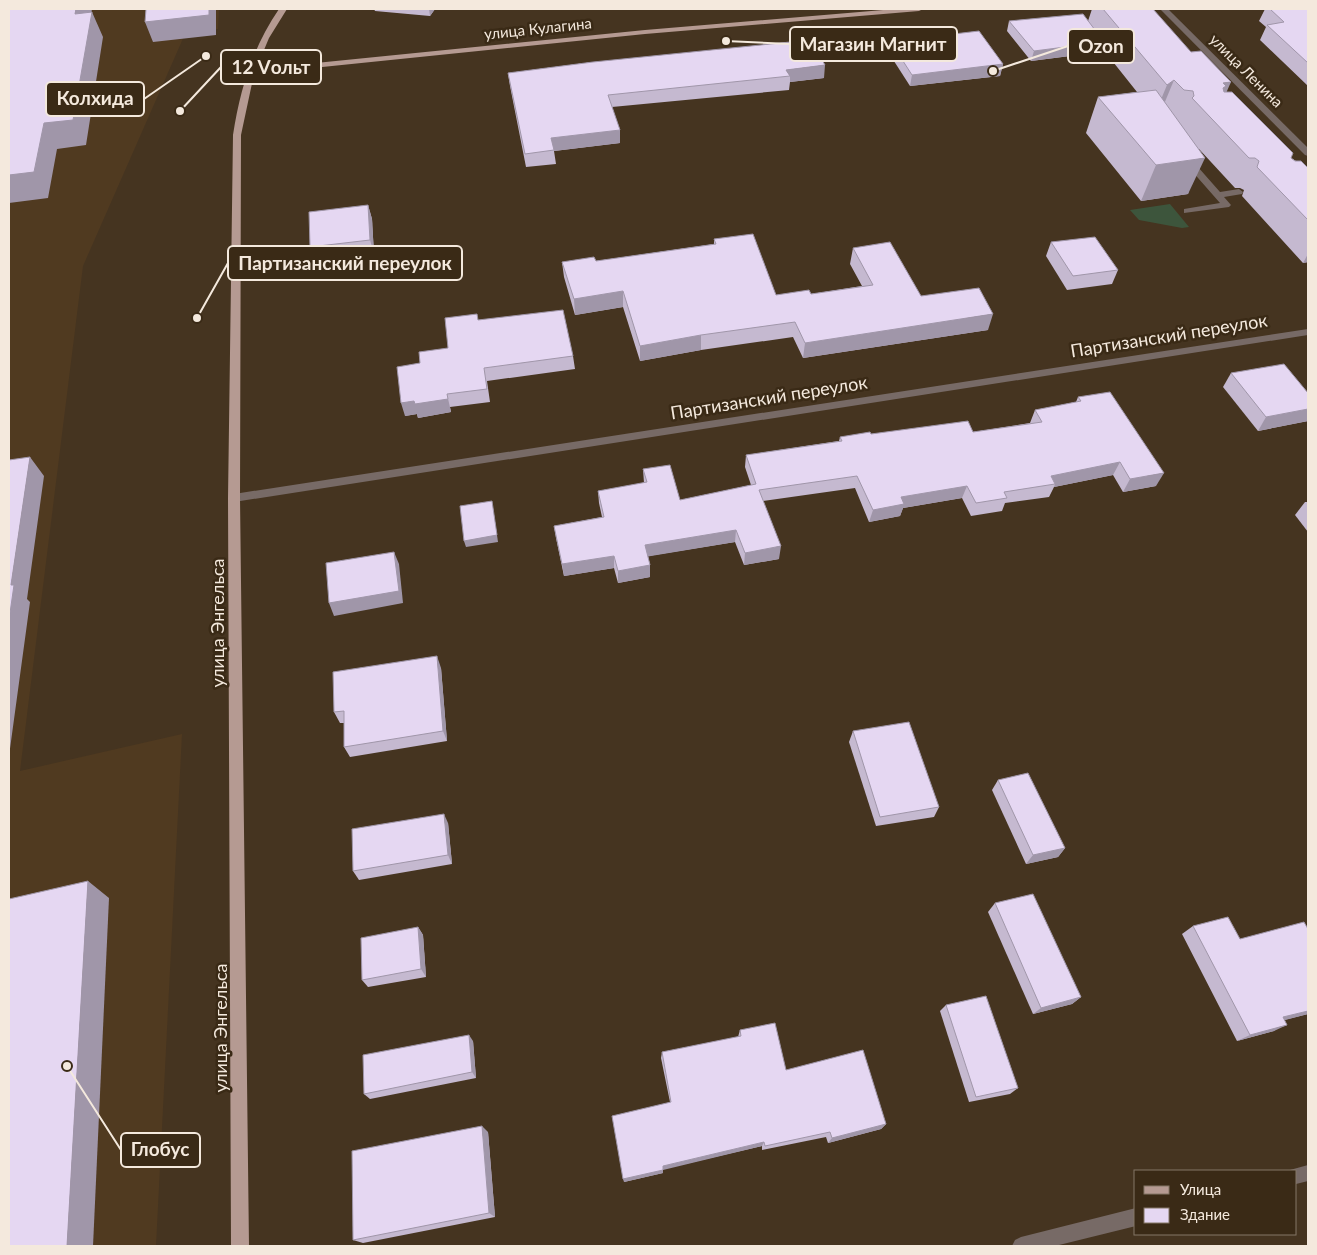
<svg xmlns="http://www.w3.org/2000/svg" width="1317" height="1255" font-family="Lato,sans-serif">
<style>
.built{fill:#503a20}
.green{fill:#3d553c}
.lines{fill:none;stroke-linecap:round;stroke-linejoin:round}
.minor{fill:#776a66;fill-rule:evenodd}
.major{fill:#b59a92;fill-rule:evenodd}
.wall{fill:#c5b9d0}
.shaded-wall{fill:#a096a9}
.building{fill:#e5d7f2;stroke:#a096a9}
.labels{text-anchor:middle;stroke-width:5;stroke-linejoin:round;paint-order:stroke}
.far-street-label{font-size:15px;fill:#f4e9dd;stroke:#3a2a16}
.street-label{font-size:18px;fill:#f4e9dd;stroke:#3a2a16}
.leader{fill:none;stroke:#f4e9dd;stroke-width:2}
.callout-dot{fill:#f4e9dd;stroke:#3a2a16;stroke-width:2}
.callout{fill:#3a2a16;stroke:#f4e9dd;stroke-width:2}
.callout-label{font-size:19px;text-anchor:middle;font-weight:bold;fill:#f4e9dd}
</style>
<rect width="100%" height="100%" fill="#453420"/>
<path class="built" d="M9,9H219L218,29L185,34L83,266L20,771L182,734L156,1246H9Z"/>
<path class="green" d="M1170,204L1189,227L1182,228L1139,220L1130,210Z"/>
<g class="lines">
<g class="minor">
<path d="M1160,9H1168L1308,148V156L1305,155Z"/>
<path d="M1187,157L1190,158L1220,192L1239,189L1243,192L1242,194L1224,197L1231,205L1229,207L1184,213V209L1220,203L1184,162L1183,160Z"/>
<path d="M1308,329V335L234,502L228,498L234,494Z"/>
<path d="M1308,1165V1181L1296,1184V1171L1290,1170Z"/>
<path d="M1136,1208V1226L1055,1246H1012L1015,1240L1021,1237Z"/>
</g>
<path class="major" d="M279,9H287L269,38L256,69L645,30L895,9H923L919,11L645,34L254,74L241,135L240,498L249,1246H231L228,498L233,135C240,89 253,47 279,9Z"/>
</g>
<g class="wall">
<path d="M374,9H435L430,16L375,11Z"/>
<path d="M1092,9H1103L1227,92L1291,158L1308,168V262L1303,263L1242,196L1244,190L1240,188H1235L1199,149L1188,194L1141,201L1086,133L1098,97L1137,92L1102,48L1101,52L1031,61L1007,31L1009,21H1088Z"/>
<path d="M1265,9H1308V86L1260,40L1266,27L1259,21Z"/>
<path d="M885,33L945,35L1003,64L1000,76L910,86L883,44Z"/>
<path d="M593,62L824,78L790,82L789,90L612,107L620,130V143L554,151L556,164L526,167L510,86L508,73Z"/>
<path d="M368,205L372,219L374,254L315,261L310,247Z"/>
<path d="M714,239L776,295L811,294L862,286L850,264L853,248L921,296L988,330L803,358L793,337L701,350L640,361L623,307L575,315L564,277L562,262L596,261L714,244Z"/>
<path d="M1051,242L1118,270L1112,284L1067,290L1046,256Z"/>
<path d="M478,320L573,356L575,369L487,381L490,402L450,407L451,412L418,418L417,414L405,416L420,363L448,348Z"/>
<path d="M1231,373L1308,393V421L1258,431L1223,387Z"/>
<path d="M1078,397L1156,486L1123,492L1113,475L1054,487L1049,497L1005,503L1002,511L971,516L962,498L903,508L900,516L869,522L855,488L763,501L779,559L744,565L735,542L648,556L650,565V577L618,583L614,568L564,576L556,538L554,526L602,517L599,503L598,491L644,483L643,469L680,500L751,485L745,467L746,455L839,441L840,437L871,434L973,432L1030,423L1035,410L1076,402Z"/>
<path d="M1305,502H1308V532L1295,515Z"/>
<path d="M441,668L447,741L350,757L344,747V723H340L334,712Z"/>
<path d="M853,731L939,807L934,817L876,826L849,742Z"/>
<path d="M998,780L1065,848L1058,857L1026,864L992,790Z"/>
<path d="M448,823L452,864L359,880L353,871Z"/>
<path d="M995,903L1081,997L1072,1004L1033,1014L988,912Z"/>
<path d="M1193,926L1240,939L1308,929V1014L1284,1020L1274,1031L1237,1041L1182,934Z"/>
<path d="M418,927L423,935L426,977L368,987L362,980Z"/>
<path d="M946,1005L1018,1088L1010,1094L969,1102L940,1011Z"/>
<path d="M740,1030L786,1070L886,1124L881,1129L828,1143L826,1137L762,1150V1146L663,1169V1173L624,1182L670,1102L661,1058L662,1052L738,1037Z"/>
<path d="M473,1041L476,1078L370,1099L364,1094Z"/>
<path d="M488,1132L495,1217L363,1243L353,1240Z"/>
</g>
<g class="shaded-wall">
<path d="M76,9H92L86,39L75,14Z"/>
<path d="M209,9H216V35L153,42L145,22Z"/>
<path d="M429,9H435L430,16Z"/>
<path d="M92,12L103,37L86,145L57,149L48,198L9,203V175Z"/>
<path d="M1104,42L1101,52L1031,61L1034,51Z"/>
<path d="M1003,64L1000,76L910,86L912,75Z"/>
<path d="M825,65L824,78L790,82V76L786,70Z"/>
<path d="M1174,80L1162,109L1155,114L1167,85Z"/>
<path d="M1231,82L1218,111L1209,117L1223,83Z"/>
<path d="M620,130V143L554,151L551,138Z"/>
<path d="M1205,158L1188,194L1141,201L1156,165Z"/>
<path d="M368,205L372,219L374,254L370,240Z"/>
<path d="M1308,254V262L1303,263Z"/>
<path d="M623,291V307L575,315L574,299Z"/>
<path d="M993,314L988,330L803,358L805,343Z"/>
<path d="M701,335V350L640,361V346Z"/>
<path d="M447,394L451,412L418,418L417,414L405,416L401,403Z"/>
<path d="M1308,409V421L1258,431L1266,417Z"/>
<path d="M30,457L44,476L27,599L30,602L9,756V620L11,585Z"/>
<path d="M1120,462L1113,475L1054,487L1055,484L1051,476Z"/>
<path d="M1164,473L1156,486L1123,492L1130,479Z"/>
<path d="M967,486L962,498L903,508L900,516L869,522L873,510L901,497Z"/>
<path d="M493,508L498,542L466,547L464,541Z"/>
<path d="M736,530L735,542L645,557V545Z"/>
<path d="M781,546L779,559L744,565L745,553Z"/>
<path d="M394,552L399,564L403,603L334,616L329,603Z"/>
<path d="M614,556V568L564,576L562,564Z"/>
<path d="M650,565V577L618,583V571Z"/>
<path d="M437,656L441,668L447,741L443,731Z"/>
<path d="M444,814L448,823L452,864L448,855Z"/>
<path d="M1065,848L1058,857L1026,864L1033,855Z"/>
<path d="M88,881L109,898L93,1246H67Z"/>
<path d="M418,927L423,935L426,977L421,969Z"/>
<path d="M1081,997L1072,1004L1033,1014L1041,1008Z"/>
<path d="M1308,1011V1014L1270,1024L1283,1017Z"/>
<path d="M1287,1025L1274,1031L1237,1041L1250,1035Z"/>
<path d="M469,1035L473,1041L476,1078L472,1072Z"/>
<path d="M886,1124L881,1129L828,1143L832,1138Z"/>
<path d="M482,1126L488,1132L495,1217L489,1213Z"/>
<path d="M764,1142L762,1146L663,1170V1166Z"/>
<path d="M663,1170V1173L624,1182L623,1179Z"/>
</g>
<g class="building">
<path d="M9,9H76L75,14L92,12L73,120L44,123L34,172L9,175Z"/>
<path d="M146,9H209V15L145,22Z"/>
<path d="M1103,9H1153L1191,52L1201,51L1231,82L1223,83L1226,86L1223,88L1224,92H1232L1293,153L1291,158L1295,161H1301L1308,168V220L1257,167L1259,161L1255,158H1249L1192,98L1194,96L1193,91L1184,90L1174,80L1167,85Z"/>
<path d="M1270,9H1308V63L1267,25L1284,22Z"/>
<path d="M1083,14L1104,42L1034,51L1009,21Z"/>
<path d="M939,27L945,35L979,31L1003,64L912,75L885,33Z"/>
<path d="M810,40L825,65L786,70L790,76L608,95L620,130L551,138L554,150L525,154L508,73L593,62Z"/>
<path d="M1156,90L1205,158L1156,165L1098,97Z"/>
<path d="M368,205L370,240L310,247L309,212Z"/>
<path d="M753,234L776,295L809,290L811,294L873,285L853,248L890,242L921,296L979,288L993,314L805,343L795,322L701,335L640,346L623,291L574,299L562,262L594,257L596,261L716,244L714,239Z"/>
<path d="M1095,237L1118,270L1073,276L1051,242Z"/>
<path d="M563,310L573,356L484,368L487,389L447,394L448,399L415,404L414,401L401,403L397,367L420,363L419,352L448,348L445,318L477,314L478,320Z"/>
<path d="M1284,364L1308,393V409L1266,417L1231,373Z"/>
<path d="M1110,392L1164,473L1130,479L1120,462L1051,476L1055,484L1004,492L1007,498L976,503L967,486L901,497L904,504L873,510L857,476L759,490L781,546L745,553L736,530L645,545L650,565L618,571L614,556L562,564L554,526L604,517L598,491L647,482L643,469L670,465L680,500L756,484L746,455L842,441L840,437L870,432L871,434L968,421L973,432L1042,422L1035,410L1081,401L1078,397Z"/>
<path d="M30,457L11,585H14L9,620V460Z"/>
<path d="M492,501L497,535L464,541L460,506Z"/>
<path d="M394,552L399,591L329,603L326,563Z"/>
<path d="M437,656L443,731L344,747V711L334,712L333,672Z"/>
<path d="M909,722L939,807L880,817L853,731Z"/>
<path d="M1028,773L1065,848L1033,855L998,780Z"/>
<path d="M444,814L448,855L353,871L352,829Z"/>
<path d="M88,881L67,1246H9V899Z"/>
<path d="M1033,894L1081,997L1041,1008L995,903Z"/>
<path d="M1228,917L1240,939L1304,922L1308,929V1011L1283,1017L1287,1025L1250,1035L1193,926Z"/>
<path d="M418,927L421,969L362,980L361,938Z"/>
<path d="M986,996L1018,1088L976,1097L946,1005Z"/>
<path d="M775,1023L786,1070L863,1050L886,1124L832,1138L830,1132L765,1146L764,1142L663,1166V1170L623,1179L612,1116L671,1102L662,1052L741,1036L740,1030Z"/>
<path d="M469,1035L472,1072L364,1094L363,1055Z"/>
<path d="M482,1126L489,1213L353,1240L352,1151Z"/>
</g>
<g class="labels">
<g class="far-street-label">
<text transform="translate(538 29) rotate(-6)" y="5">улица Кулагина</text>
<text transform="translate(1246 71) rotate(45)" y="5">улица Ленина</text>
</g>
<g class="street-label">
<text transform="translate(1169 336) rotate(-9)" y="6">Партизанский переулок</text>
<text transform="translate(769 398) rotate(-9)" y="6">Партизанский переулок</text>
<text transform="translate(218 623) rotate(-90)" y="6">улица Энгельса</text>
<text transform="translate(221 1028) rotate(-90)" y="6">улица Энгельса</text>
</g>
</g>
<path class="leader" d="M726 41L790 44M993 71L1068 46M180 111L221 67M206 56L144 99M197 318L228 263M67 1066L121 1150"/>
<g class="callout-dot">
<circle cx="726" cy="41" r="5"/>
<circle cx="993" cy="71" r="5"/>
<circle cx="180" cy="111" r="5"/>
<circle cx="206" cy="56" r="5"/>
<circle cx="197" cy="318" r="5"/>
<circle cx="67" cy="1066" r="5"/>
</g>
<g class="callout">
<rect x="790" y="27" width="167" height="34" rx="5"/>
<rect x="1068" y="29" width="66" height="34" rx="5"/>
<rect x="221" y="50" width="100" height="34" rx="5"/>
<rect x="46" y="82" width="98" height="34" rx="5"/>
<rect x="228" y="246" width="234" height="34" rx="5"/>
<rect x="121" y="1133" width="79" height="34" rx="5"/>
</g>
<g class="callout-label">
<text x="873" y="51">Магазин Магнит</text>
<text x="1101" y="53">Ozon</text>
<text x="271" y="74">12 Vольт</text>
<text x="95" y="105">Колхида</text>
<text x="345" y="270">Партизанский переулок</text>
<text x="160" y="1156">Глобус</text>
</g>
<rect width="1317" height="1255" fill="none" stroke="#f4e9dd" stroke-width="20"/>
<rect x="1134" y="1170" width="162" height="65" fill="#3a2a16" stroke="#847666"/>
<rect x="1144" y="1186" width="25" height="8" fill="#b59a92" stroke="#847666"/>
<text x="1180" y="1195" font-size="15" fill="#f4e9dd">Улица</text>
<rect x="1144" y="1208" width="25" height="15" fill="#e5d7f2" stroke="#847666"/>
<text x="1180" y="1220" font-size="15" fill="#f4e9dd">Здание</text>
</svg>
